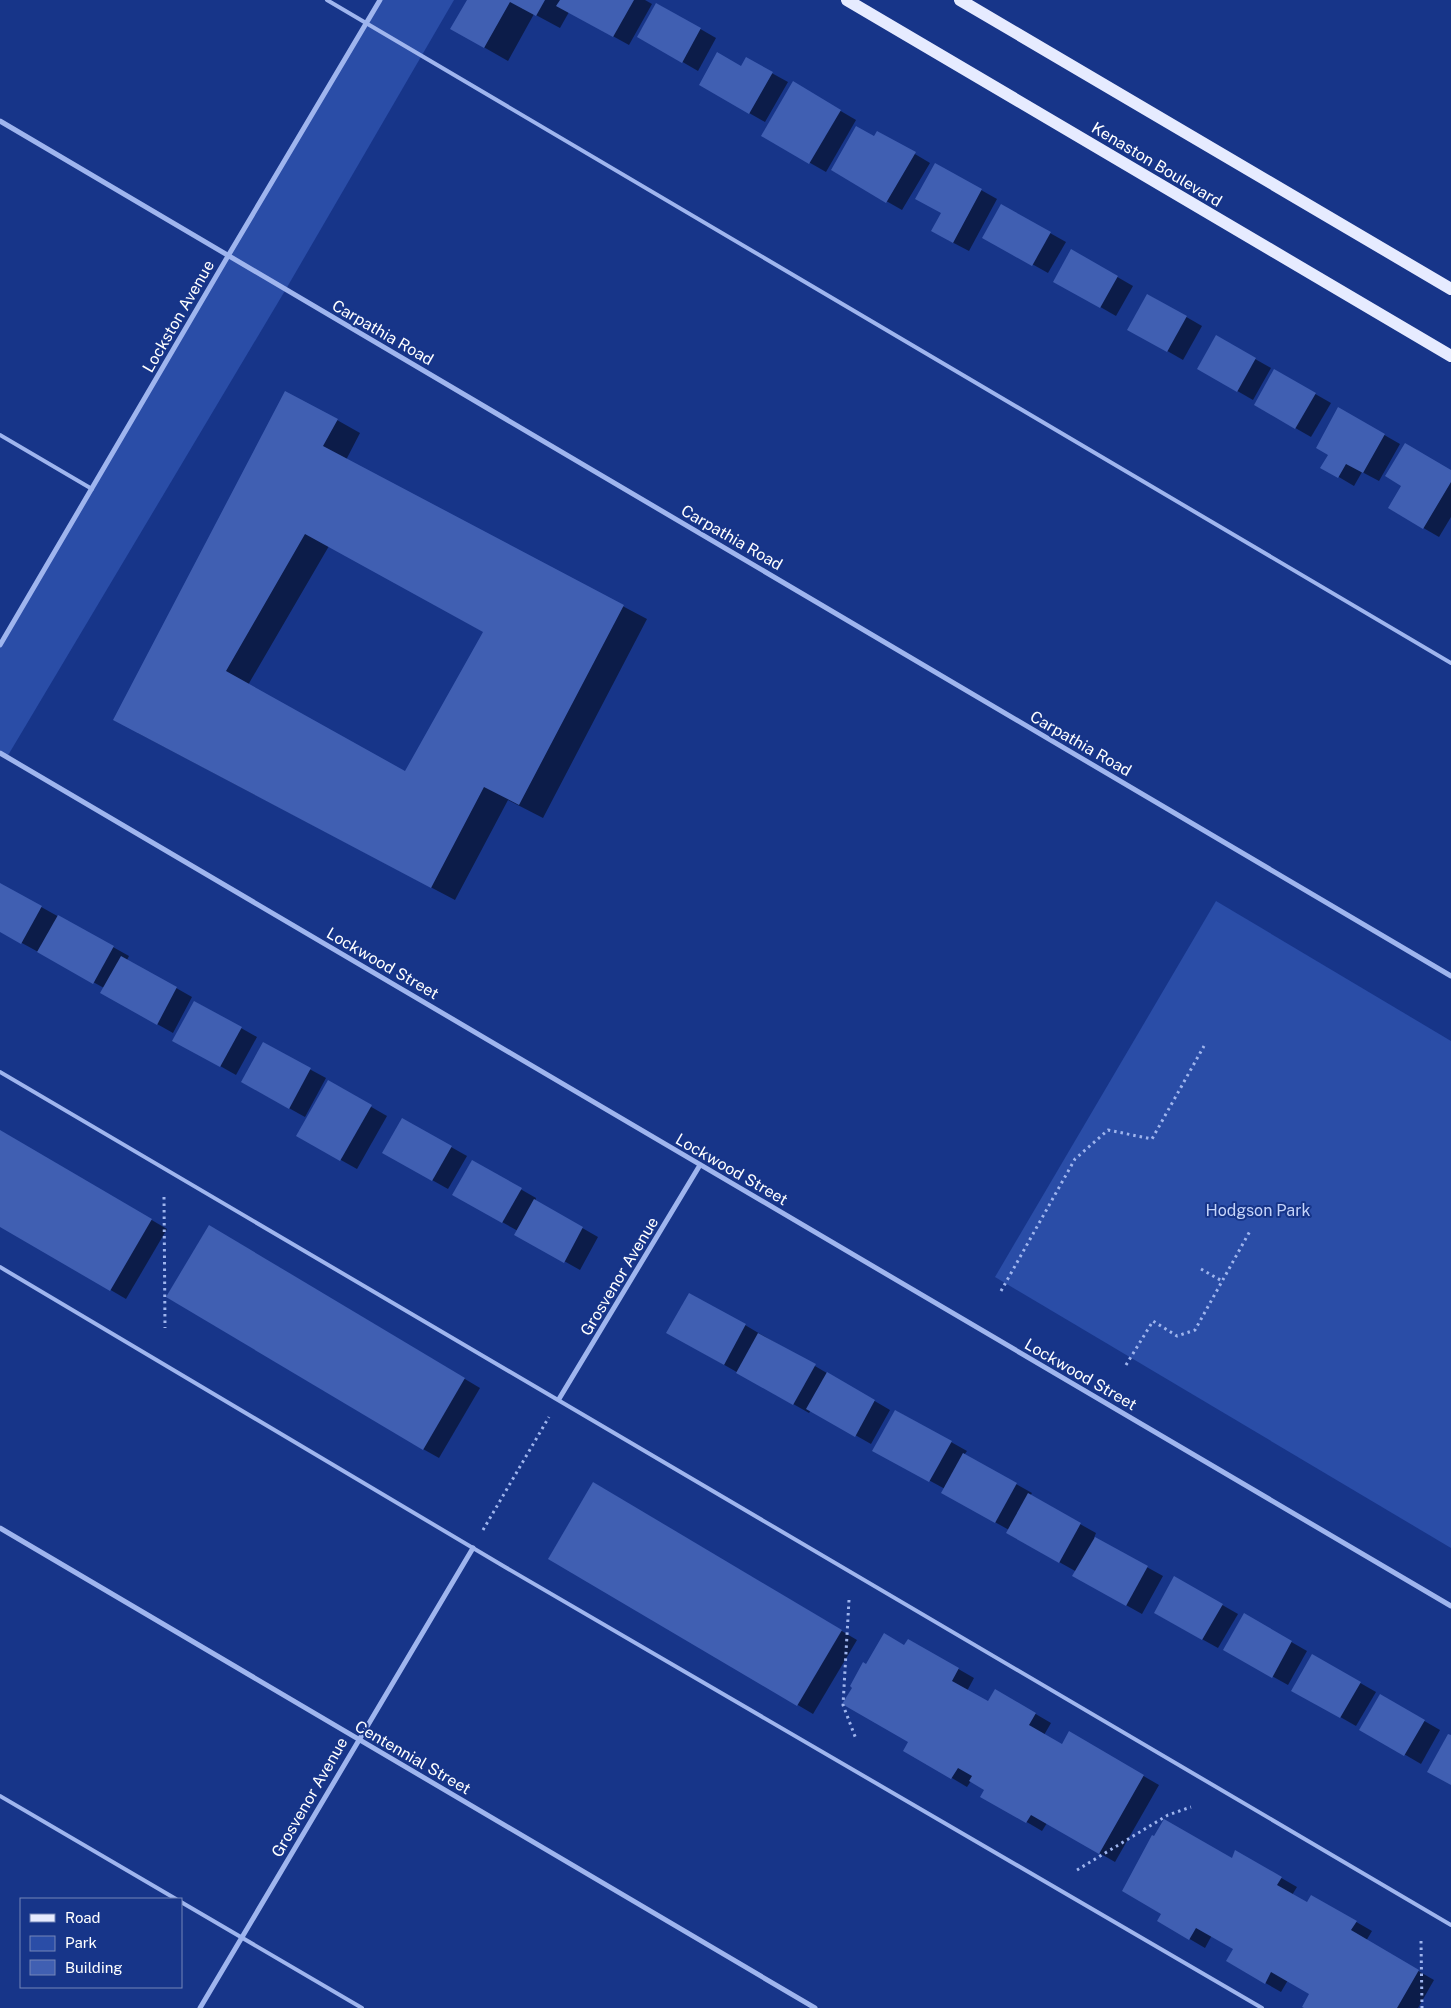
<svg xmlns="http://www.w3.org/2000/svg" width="1451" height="2008" font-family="'Public Sans',sans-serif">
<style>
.green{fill:#2a4da7}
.shadow{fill:#0007;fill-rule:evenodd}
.building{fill:#405fb2;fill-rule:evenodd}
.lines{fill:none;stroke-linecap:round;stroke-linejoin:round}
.path{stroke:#9fb5ee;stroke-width:3;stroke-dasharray:2.5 4;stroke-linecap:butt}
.service{stroke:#9fb5ee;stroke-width:4}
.minor{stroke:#9fb5ee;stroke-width:5}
.primary{stroke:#e6ebff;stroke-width:12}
.labels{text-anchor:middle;stroke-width:4;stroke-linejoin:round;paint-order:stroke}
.street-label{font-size:16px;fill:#fff;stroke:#173589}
.park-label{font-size:16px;fill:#c5d4fa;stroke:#173589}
</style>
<rect width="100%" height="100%" fill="#173589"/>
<g class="green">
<path d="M380,0H454L286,289L7,757L0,753V645Z"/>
<path d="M1216,901L1451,1041V1548L995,1277Z"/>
</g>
<g class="shadow">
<path d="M469,0H645L652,4L629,45L569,12L560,28L534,14L508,61L452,29Z"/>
<path d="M657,4L716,38L698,71L638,36Z"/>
<path d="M746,59L788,82L765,122L700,85L741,68Z"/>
<path d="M793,83L856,120L826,172L763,136Z"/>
<path d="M878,132L930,163L902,210L832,170L874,138Z"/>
<path d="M981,190L997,199L969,251L948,240L942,213Z"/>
<path d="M1002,206L1066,242L1048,273L984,237Z"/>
<path d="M1072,251L1133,286L1116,316L1055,281Z"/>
<path d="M1148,295L1202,326L1183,360L1129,329Z"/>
<path d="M1216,337L1271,368L1253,400L1199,369Z"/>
<path d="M1275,371L1331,403L1311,437L1255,405Z"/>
<path d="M1339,409L1400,444L1379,481L1362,472L1354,486L1322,467L1330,454Z"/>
<path d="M337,420L360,433L346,460L647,619L543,818L508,800L455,900L138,733ZM329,546L484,632L405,773L248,685Z"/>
<path d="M1451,471V517L1439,537L1389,508L1402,486Z"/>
<path d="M0,884L129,956L127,960L192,997L173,1033L102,993L104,988L0,931Z"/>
<path d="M195,1002L257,1037L236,1075L174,1040Z"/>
<path d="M263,1044L326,1078L305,1117L242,1082Z"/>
<path d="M328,1082L387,1116L357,1169L298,1136Z"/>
<path d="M403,1120L467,1156L448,1189L384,1153Z"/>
<path d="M0,1131L167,1229L126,1299L0,1225Z"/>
<path d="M473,1162L536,1198L535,1201L598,1237L580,1270L516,1234L518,1231L454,1195Z"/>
<path d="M225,1236L480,1388L439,1458L423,1449Z"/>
<path d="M745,1325L890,1410L871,1444L811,1410L809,1413L684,1342Z"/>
<path d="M896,1411L967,1451L964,1455L1032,1493L1030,1496L1096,1533L1094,1538L1163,1576L1142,1614L1074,1576L1077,1572L1007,1533L1009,1530L943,1493L945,1489L890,1459Z"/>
<path d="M594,1484L857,1640L813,1714L549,1558Z"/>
<path d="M1175,1578L1238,1614L1218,1648L1155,1613Z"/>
<path d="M1244,1615L1307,1651L1288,1685L1225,1650Z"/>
<path d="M908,1640L974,1678L967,1691L988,1702L995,1690L1051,1723L1044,1735L1062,1746L1069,1733L1159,1785L1115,1862L1047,1823L1042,1831L982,1796L985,1790L971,1781L967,1787L905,1750L910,1742L867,1665L904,1647Z"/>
<path d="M1313,1656L1376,1692L1356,1726L1293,1690Z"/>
<path d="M1381,1696L1440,1730L1421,1764L1361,1729Z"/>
<path d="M1236,1852L1297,1887L1292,1895L1307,1903L1311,1896L1372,1931L1366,1941L1434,1980L1418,2008H1306L1311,1994L1288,1980L1281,1992L1227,1961L1234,1948L1212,1935L1205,1948L1159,1921L1232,1860Z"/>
</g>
<g class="building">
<path d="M467,0H545L536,16L510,2L484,48L450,29Z"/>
<path d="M560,0H634L613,37L556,6Z"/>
<path d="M656,3L701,28L682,63L637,37Z"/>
<path d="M717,52L741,66L746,57L773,72L749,114L699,85Z"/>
<path d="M793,81L841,110L809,164L761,136Z"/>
<path d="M856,126L874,136L877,131L916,152L886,203L831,170Z"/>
<path d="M935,163L982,189L953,243L931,231L941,213L915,199Z"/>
<path d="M1001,204L1051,232L1032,266L982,238Z"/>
<path d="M1071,249L1118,276L1100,308L1053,282Z"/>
<path d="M1147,294L1187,316L1167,352L1127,330Z"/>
<path d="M1216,335L1256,358L1237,392L1197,369Z"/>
<path d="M1274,369L1316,393L1295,429L1254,405Z"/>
<path d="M285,391L338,419L323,446L624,605L519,805L484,787L431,888L113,720ZM305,534L483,632L405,771L226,671Z"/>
<path d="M1338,407L1385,434L1363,473L1346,464L1338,478L1320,468L1328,455L1316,448Z"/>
<path d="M1405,443L1451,470V482L1423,529L1388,508L1401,486L1385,476Z"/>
<path d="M0,883L42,906L21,944L0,932Z"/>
<path d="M58,915L114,946L93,984L37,952Z"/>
<path d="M121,956L177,987L157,1025L100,993Z"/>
<path d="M194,1001L242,1027L220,1067L172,1041Z"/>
<path d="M263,1042L311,1068L289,1109L241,1082Z"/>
<path d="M328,1080L372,1105L340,1161L296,1136Z"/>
<path d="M402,1118L452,1146L432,1181L382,1153Z"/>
<path d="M0,1130L152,1219L110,1291L0,1227Z"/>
<path d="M472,1160L522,1188L502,1223L452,1195Z"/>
<path d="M534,1199L583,1227L564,1263L514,1235Z"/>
<path d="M209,1225L465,1378L423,1450L166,1297Z"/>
<path d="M689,1293L746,1324L724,1365L666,1333Z"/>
<path d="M758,1333L816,1364L793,1405L736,1373Z"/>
<path d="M827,1372L875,1400L855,1437L806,1409Z"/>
<path d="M895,1410L952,1441L929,1482L872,1451Z"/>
<path d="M963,1453L1017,1483L995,1523L941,1493Z"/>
<path d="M593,1482L842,1630L797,1706L548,1559Z"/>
<path d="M1028,1493L1081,1523L1059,1563L1006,1533Z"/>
<path d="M1095,1537L1148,1566L1126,1606L1072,1576Z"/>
<path d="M1174,1576L1223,1604L1202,1640L1154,1613Z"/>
<path d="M1244,1613L1292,1641L1272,1678L1223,1650Z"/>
<path d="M884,1633L904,1645L908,1639L959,1668L952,1681L988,1701L995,1689L1036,1713L1029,1725L1062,1744L1069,1731L1144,1775L1099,1854L1031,1815L1026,1823L980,1797L984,1790L969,1781L972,1776L958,1768L951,1779L903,1751L908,1742L842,1704L852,1688L850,1686L863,1662L866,1664Z"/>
<path d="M1312,1654L1361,1682L1340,1718L1291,1691Z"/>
<path d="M1380,1694L1425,1720L1404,1756L1359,1730Z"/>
<path d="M1448,1734L1451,1735V1785L1427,1772Z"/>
<path d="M1164,1819L1232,1858L1235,1850L1282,1877L1277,1885L1307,1902L1311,1895L1357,1921L1351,1930L1419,1970L1397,2008H1304L1302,2007L1309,1994L1271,1972L1265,1984L1226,1961L1233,1949L1196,1928L1189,1940L1157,1921L1161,1914L1122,1891L1152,1835L1154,1836Z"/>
</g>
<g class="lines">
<g class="path">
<path d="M164,1197L165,1328"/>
<path d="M1201,1269L1222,1281"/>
<path d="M1001,1291L1075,1159L1108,1130L1152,1139L1204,1046"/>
<path d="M1126,1365L1153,1321L1177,1336L1195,1330L1250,1231"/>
<path d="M483,1530L549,1417"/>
<path d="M849,1600L843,1705L856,1739"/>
<path d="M1077,1870L1168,1815L1191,1807"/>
<path d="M1421,1941L1422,2008"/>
</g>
<g class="service">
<path d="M327,0L1451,663"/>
<path d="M0,435L92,489"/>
<path d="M0,1072L1451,1925"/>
<path d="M0,1267L505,1567L1262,2008"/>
<path d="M0,1796L176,1899"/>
<path d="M181,1902L362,2008"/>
</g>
<g class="minor">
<path d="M0,121L1451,976"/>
<path d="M0,645L228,256L380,0"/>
<path d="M0,753L1451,1606"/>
<path d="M559,1399L700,1165"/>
<path d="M0,1528L815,2008"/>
<path d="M200,2008L473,1548"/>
</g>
<g class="primary">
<path d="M847,0L1451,356"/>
<path d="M960,0L1451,289"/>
</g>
</g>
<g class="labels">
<g class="street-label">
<text transform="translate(1157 164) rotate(31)" y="6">Kenaston Boulevard</text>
<text transform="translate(178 316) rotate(-60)" y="6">Lockston Avenue</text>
<text transform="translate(383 332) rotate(30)" y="6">Carpathia Road</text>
<text transform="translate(732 537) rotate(30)" y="6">Carpathia Road</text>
<text transform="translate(1081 743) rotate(30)" y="6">Carpathia Road</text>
<text transform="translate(383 963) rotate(30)" y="6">Lockwood Street</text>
<text transform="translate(732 1169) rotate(30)" y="6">Lockwood Street</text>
<text transform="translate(619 1276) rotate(-59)" y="6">Grosvenor Avenue</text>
<text transform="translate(1081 1374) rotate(30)" y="6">Lockwood Street</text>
<text transform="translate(413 1757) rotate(30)" y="6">Centennial Street</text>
<text transform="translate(309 1797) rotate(-60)" y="6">Grosvenor Avenue</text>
</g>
<g class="park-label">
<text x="1258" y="1216">Hodgson Park</text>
</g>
</g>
<rect x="20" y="1898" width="162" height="90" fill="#173589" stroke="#7486b8"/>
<rect x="30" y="1914" width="25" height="8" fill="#e6ebff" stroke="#7486b8"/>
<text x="65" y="1923" font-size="15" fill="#ffffff">Road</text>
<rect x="30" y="1936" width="25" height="15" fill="#2a4da7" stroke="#7486b8"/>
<text x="65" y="1948" font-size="15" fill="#ffffff">Park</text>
<rect x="30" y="1960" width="25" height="15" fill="#405fb2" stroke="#7486b8"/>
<text x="65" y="1973" font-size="15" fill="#ffffff">Building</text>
</svg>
